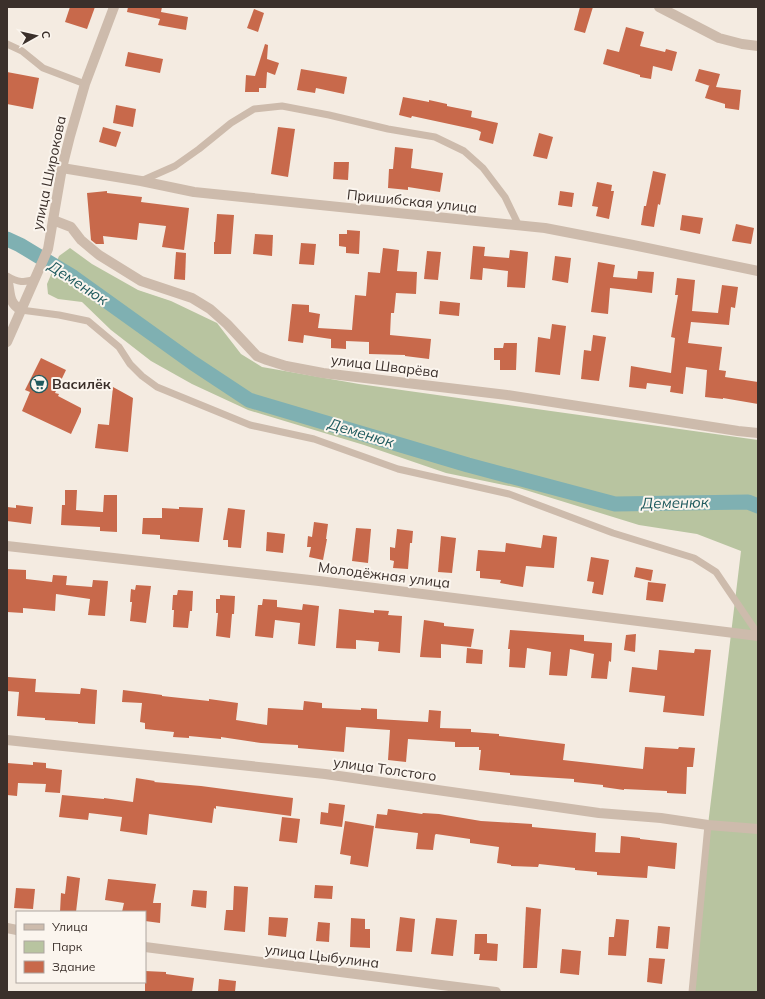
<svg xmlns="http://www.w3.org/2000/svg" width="765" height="999" font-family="Mulish,sans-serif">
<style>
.green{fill:#b8c4a0}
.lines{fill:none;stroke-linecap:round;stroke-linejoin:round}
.canal{stroke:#7fb0b2;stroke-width:15}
.building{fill:#c8694b}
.lane{stroke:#cdbbac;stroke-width:7}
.street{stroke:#cdbbac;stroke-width:10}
.labels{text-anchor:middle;stroke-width:4;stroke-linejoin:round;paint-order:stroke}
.street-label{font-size:14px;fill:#3b302b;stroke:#fbf5ee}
.poi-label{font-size:14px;font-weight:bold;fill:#3b302b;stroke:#fbf5ee;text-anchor:start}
.water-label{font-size:15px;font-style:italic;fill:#1f5a5e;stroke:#fbf5ee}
</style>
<rect width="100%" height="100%" fill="#f4ebe1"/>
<path class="green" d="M70,248L92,264L138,290L171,301L217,323L241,354L262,367L359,384L758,440V992H692L708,825L741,551L697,534L639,525L519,488L446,473L364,445L248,410L192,384L151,361L111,330L82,302L58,299L48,294L47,284L59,256Z"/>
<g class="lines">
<path class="canal" d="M7,239L20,245L73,277L193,363L249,400L468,465L615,504L748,502L758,506"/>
</g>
<g class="building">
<path d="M70,7H95L87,29L65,22Z"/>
<path d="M128,7H162L161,12L188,17L186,30L158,25L160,19L127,12Z"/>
<path d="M580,7H593L585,33L574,30Z"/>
<path d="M254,9L264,13L258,32L247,28Z"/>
<path d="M626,27L644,32L640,46L665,52L666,49L677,52L672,71L653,66L651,79L640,77V75L603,64L607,49L619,52Z"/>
<path d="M265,44L268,45L267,59L279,63L275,75L267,72L266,88H259V92H245L246,75L255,76Z"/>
<path d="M128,52L163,59L160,73L125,66Z"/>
<path d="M301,69L347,77L344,94L316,88L315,93L297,90Z"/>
<path d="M699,69L720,74L716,87L741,90L739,110L725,108V104L705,98L709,86H710L695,81Z"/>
<path d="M7,72L39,78L33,109L7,104Z"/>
<path d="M403,97L429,102V100L447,104V106L472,111L471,117L498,123L493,144L479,140L481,132L477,130L412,116L411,118L399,115Z"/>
<path d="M116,105L136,109L133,127L113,123Z"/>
<path d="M103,127L121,132L116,147L99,142Z"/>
<path d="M278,127L295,129L288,177L271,174Z"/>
<path d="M539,133L553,137L547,159L533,156Z"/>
<path d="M395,147L413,149L411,168L443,173L440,192L408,187V190L388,188L389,169H393Z"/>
<path d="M334,162H349L348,180L333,179Z"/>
<path d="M653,171L666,174L660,205L658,204L654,227L641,225L644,206H646Z"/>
<path d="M597,182L612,185L611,191H614L609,219L596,216L598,207L592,206Z"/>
<path d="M107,191V193L142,197L141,202L189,208L184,250L162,247L166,226L139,223L137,240L103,236L104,244H96L91,240L87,193Z"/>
<path d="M560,191L574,193L572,207L558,205Z"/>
<path d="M217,214L234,215L231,254H214V242H215Z"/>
<path d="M682,215L703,218L700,234L680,230Z"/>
<path d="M736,224L754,228L751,244L732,241Z"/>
<path d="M347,230L360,231L359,254L346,253V247L339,246V234H347Z"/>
<path d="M255,234L273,235L272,256L253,254Z"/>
<path d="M301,243L316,244L314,265L299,264Z"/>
<path d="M473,246L485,247L484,256L509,258L510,250L528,252L525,288L507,287L508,271L483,268L482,280L470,279Z"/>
<path d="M383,248L399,250L397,271L417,272L416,294L396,293L394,313H391L390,335L431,339L429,359L405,356V355L369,354V342L346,341V349L331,348V339L304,335L303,343L288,341L292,304L309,305V312L320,314L318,328L352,330L355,295L366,296L368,272L380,273Z"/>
<path d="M427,251L441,252L438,280L424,279Z"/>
<path d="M176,252L186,253L185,280L174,279Z"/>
<path d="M555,256L571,258L568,283L552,280Z"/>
<path d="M598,262L615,265L613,277L637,279L638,271L654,272L652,293L610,288L608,314L591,312Z"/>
<path d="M677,278L695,280L692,311L718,313L722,285L738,287L735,308L731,307L729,325L691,322L688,343L722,347L719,370L726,371L725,377L758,382V404L723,398V399L705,397L707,370L686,367L683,394L670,392L671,386L647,383L646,389L629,387L631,366L671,373L675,338L671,337L678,295H675Z"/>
<path d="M440,301L460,303L459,316L439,314Z"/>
<path d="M552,324L566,326L560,375L535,372L538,337L550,339Z"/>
<path d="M593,335L606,337L599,381L581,379L584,350L591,351Z"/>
<path d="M504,343H517L516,370H500V360H494V348H503Z"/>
<path d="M41,358L66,370L55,393L59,394L58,396L81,408V412L71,434L22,411L30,392L25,390Z"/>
<path d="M113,387L133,398L128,452L95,448L98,424L109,425Z"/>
<path d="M65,490H77L76,510L103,512L104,495H117V532L100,531V527L61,525L62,505H65Z"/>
<path d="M16,505L33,507L31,524L7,521V507L16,508Z"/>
<path d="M179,507L203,508L199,542L160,539V535L142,534L143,518H162V508L179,509Z"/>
<path d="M228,508L245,510L241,548L228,547V540H223Z"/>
<path d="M314,522L328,524L326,539H327L323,560L309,557L311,547H307L308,536L312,537Z"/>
<path d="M356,528L371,529L368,563L352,561Z"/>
<path d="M397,529L413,531L412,543H410L408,569L393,568L394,561L390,560V547L395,548Z"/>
<path d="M267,532L285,534L283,553L266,551Z"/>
<path d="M543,535L557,537L554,568L526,566L523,587L500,583L501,580L480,578V571H476L478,550L505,552L506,543L541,548Z"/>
<path d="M441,536L456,538L452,573L438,572Z"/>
<path d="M591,557L609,560L603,595L592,593L594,582L587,581Z"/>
<path d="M636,567L653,570L651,581L634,577Z"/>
<path d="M7,569L26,570V579L52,582L53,575L67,576L66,585L92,587L93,580L108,581L105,616L88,615L90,599L56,594L55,611L23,608V613L7,612Z"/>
<path d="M648,582L666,584L663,602L646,600Z"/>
<path d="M136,585L151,586L146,623L130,621L132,602H130L131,589L135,590Z"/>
<path d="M178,590L193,591L192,611H190L188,628L173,627L174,610H172L173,595H177Z"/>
<path d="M220,595L235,596L234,614H232L230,638L216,636L218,613H216V599H220Z"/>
<path d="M263,599L277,600V607L302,610L303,604L319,606L315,646L298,644L300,623L275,620L273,638L255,636L258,605H262Z"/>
<path d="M339,609L374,613V610L389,611L388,615L402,616L400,653L378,651L379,642L356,640V649L336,648Z"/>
<path d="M424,620L444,623V626L474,629L471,647L441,644V658L420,657Z"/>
<path d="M510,630L584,635V641L612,643L611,662L609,661L607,679L591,678L594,654L570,649L567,676L549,675L551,652L527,648L525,668L509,667L510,649H508Z"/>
<path d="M636,634L635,652L624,650L626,635Z"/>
<path d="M467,648L483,650L482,664L466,663Z"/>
<path d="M695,649L711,650L704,716L663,712L665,696L629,692L632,667L657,670L659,650L694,653Z"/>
<path d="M8,677L36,679L35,692L80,694L81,688L97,690L95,724L78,723V722L45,720V718L17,716L19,692L7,691Z"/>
<path d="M123,690L162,695V696L209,701V699L238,703L236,720L267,725L268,708L303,710L304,701L322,703V708L361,710V708L377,709V719L428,722L429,710L441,711L440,728L471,729V732L499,734V736L565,744L563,760L643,769L645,747L678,749L679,747L695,748L693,767H687L686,794L667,793V791L624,789V790L603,787V785L574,782V779L510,775V773L479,770L481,750H479V747H455V742L408,739L406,762L388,760L390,730L346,727L344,752L298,748V745L261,743L221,737V739L189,736V738L173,737L174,732L145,729V723L140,722L142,703L122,702Z"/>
<path d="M33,762L46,763V768L62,770L60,793L45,792L46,784L18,783L17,796L7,795V763L33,765Z"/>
<path d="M136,778L155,781L154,782L201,786L293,798L291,816L216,806V809L214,808L212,823L149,814L147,835L120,831L122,817L89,813L88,820L59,817L62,795L104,799V798L133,802Z"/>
<path d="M329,803L345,805L342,827L320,824L321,812L328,813Z"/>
<path d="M388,809L422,814L423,813L439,814L481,821L532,824V827L596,833L595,852L620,853L621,836L640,838V839L677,843L675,869L648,866L647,878L597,875V872L575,870V868L539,864L538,867L511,866V865L497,863L499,847L470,843V839L436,834L435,835L433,850L416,849L418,833L375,828L377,814L387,815Z"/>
<path d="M282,817L300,819L297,843L279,841Z"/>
<path d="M345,821L374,826L368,867L350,864L351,856L340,854Z"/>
<path d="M67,876L80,878L76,912H60L61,893L65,894Z"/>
<path d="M108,879L156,884L153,903H161L160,923L145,921V912H122L124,903L105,900Z"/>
<path d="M315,885L333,886L332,899L314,898Z"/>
<path d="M234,886L248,887L245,932L224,930L226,910H233Z"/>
<path d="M16,888L35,889L33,909L14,908Z"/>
<path d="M193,890L207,891L206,908L191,906Z"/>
<path d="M526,907L541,909L537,968H523Z"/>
<path d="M269,917L288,918L286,937L268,935Z"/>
<path d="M400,917L415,919L412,952L396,951Z"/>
<path d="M351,918L365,919V929H370V948L350,947Z"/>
<path d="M436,918L457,920L453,956L431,954Z"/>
<path d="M616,919L629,920L626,956L608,955L609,937H614Z"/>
<path d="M318,922L330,923L329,942L316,941Z"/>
<path d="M658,926L670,927L668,949L656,948Z"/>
<path d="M475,934H487V943L498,944L497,961L479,960L480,954H474Z"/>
<path d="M562,949L581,951L579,975L560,973Z"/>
<path d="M649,958L665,959L662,984L647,982Z"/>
<path d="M145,971L166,972V974L194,978L192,992H145Z"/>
<path d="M219,979L236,981L235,992H218Z"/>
</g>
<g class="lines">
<g class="lane">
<path d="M7,44L22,51L43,68L85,84"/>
<path d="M141,181L175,166L199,149L231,123L254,109L282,106L329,115L388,129L435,137L464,151L483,168L505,197L519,226"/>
<path d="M7,276C17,282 25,284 36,278"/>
<path d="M21,310L59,315L88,321L119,347L130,364L142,376L157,387L250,425L314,439L398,469L509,494L613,533L694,558L716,572L758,634"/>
<path d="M692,992L708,825"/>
</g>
<g class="street">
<path d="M659,7L719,38L742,44L758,46"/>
<path d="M62,168L141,181L194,192L545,228L633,245L758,271"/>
<path d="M53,220L71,227L81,240L99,255L141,281L192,298L210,309L227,324L257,356L267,360L286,366L323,373L507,395L738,431L758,433"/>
<path d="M7,278C11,292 7,302 21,310"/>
<path d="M7,342L48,249L62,168L70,136L85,84L114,7"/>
<path d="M7,546L319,581L758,636"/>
<path d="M7,740L325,774L599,813L661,818L708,825L758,829"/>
<path d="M7,928L17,930"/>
<path d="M145,947L496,992"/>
</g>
</g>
<defs>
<symbol id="supermarket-ring" viewBox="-11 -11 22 22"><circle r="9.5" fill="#fbf5ee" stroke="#1f5a5e" stroke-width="1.5"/><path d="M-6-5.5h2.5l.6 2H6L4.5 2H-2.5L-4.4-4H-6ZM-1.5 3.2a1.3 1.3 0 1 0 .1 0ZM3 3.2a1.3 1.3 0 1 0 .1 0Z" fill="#1f5a5e"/></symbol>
</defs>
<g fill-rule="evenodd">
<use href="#supermarket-ring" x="29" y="374" width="20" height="20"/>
</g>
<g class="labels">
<g class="street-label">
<text transform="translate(49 173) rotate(-78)" y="5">улица Широкова</text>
<text transform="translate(412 201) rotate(6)" y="5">Пришибская улица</text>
<text transform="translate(385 366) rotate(7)" y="5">улица Шварёва</text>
<text transform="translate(384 575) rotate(7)" y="5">Молодёжная улица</text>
<text transform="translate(385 769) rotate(8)" y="5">улица Толстого</text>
<text transform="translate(322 956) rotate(7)" y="5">улица Цыбулина</text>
</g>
<g class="poi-label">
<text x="52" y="389">Василёк</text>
</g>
<g class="water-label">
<text transform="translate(78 283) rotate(33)" y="5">Деменюк</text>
<text transform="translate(361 433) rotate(17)" y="5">Деменюк</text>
<text transform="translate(675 503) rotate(-1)" y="5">Деменюк</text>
</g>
</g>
<rect width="765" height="999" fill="none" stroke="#3b302b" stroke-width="16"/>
<rect x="16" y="911" width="130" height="72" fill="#fbf5ee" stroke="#aea6a0"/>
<rect x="24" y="924" width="20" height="6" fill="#cdbbac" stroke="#aea6a0"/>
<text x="52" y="931" font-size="12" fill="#3b302b">Улица</text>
<rect x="24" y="941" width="20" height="12" fill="#b8c4a0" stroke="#aea6a0"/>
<text x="52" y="951" font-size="12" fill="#3b302b">Парк</text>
<rect x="24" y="961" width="20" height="12" fill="#c8694b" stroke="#aea6a0"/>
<text x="52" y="971" font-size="12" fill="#3b302b">Здание</text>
<g transform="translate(36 36) rotate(82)" stroke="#fbf5ee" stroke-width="3" paint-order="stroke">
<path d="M0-3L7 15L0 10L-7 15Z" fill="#3b302b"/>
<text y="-6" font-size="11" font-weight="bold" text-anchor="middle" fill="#3b302b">С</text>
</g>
</svg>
